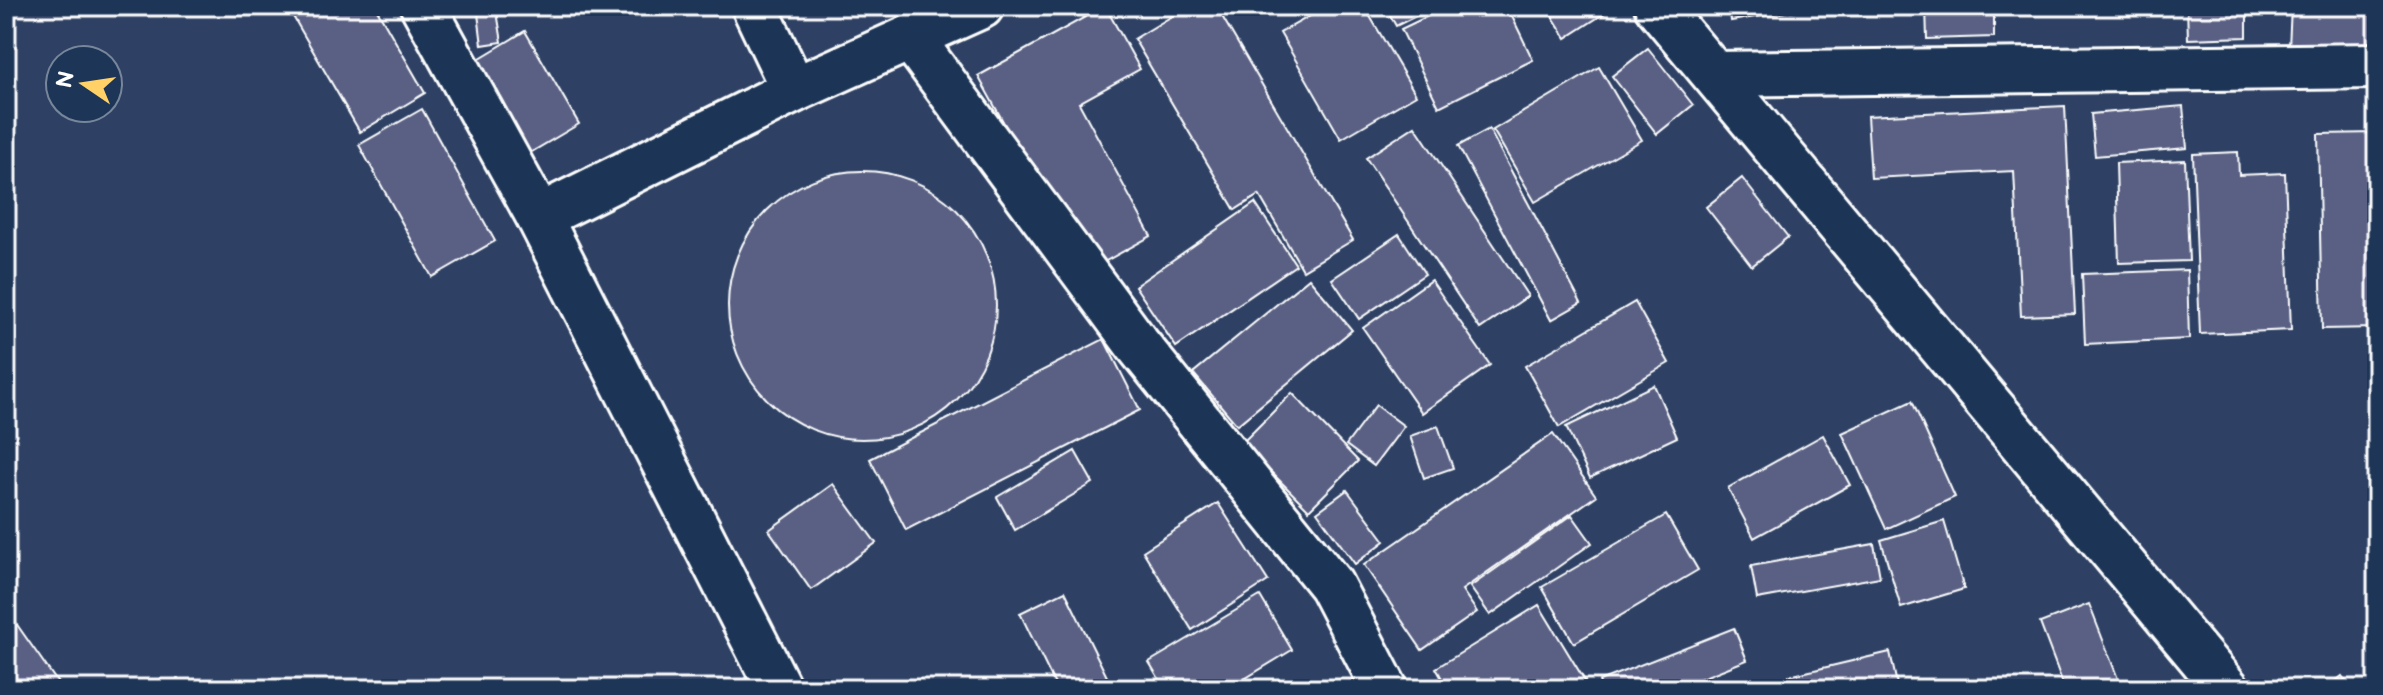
<svg xmlns="http://www.w3.org/2000/svg" width="2383" height="695" font-family="'Balsamiq Sans',sans-serif">
<style>
.building{fill:#5a6084;stroke:#fff;stroke-width:2}
.lines{fill:none;stroke-linecap:round;stroke-linejoin:round}
.minor-casing{stroke:#fff;stroke-width:50}
.minor{stroke:#1d3557;stroke-width:44}
</style>
<rect width="100%" height="100%" fill="#2e4164"/>
<filter id="ink" filterUnits="userSpaceOnUse"><feTurbulence type="fractalNoise" baseFrequency=".0125" numOctaves="2"/><feDisplacementMap in="SourceGraphic" scale="16" xChannelSelector="R" yChannelSelector="G"/><feConvolveMatrix kernelMatrix="1 2 1 2 8 2 1 2 1" color-interpolation-filters="sRGB"/></filter>
<g filter="url(#ink)">
<g class="building">
<path d="M287,6H375L425,93L360,132Z"/>
<path d="M477,6H496L502,42L482,45Z"/>
<path d="M1105,6L1140,69L1079,103L1151,236L1086,272L978,76Z"/>
<path d="M1189,6H1216L1353,240L1303,270L1259,195L1235,210L1134,39Z"/>
<path d="M1328,6H1364L1416,95L1341,139L1280,33Z"/>
<path d="M1385,6H1436L1396,26Z"/>
<path d="M1449,6H1507L1533,60L1439,107L1401,29Z"/>
<path d="M1546,6H1600L1605,13L1566,38Z"/>
<path d="M1729,6H1821L1731,21Z"/>
<path d="M1926,6H1994V37L1927,39Z"/>
<path d="M2187,6H2247V37L2188,39Z"/>
<path d="M2291,6H2377V50L2289,48Z"/>
<path d="M525,31L579,124L523,157L470,64Z"/>
<path d="M1648,48L1693,105L1657,134L1612,76Z"/>
<path d="M1599,67L1642,140L1535,202L1493,130Z"/>
<path d="M2065,106L2075,314L2021,316L2014,171L1871,178L1867,116Z"/>
<path d="M2183,106L2187,148L2095,156L2091,114Z"/>
<path d="M422,109L495,241L432,277L359,145Z"/>
<path d="M1415,126L1528,296L1480,329L1366,158Z"/>
<path d="M1489,129L1581,303L1551,320L1458,146Z"/>
<path d="M2377,133V328L2322,329L2318,134Z"/>
<path d="M2238,152L2239,175L2285,173L2291,330L2200,334L2193,154Z"/>
<path d="M2185,160L2189,261L2119,263L2116,163Z"/>
<circle cx="862" cy="305" r="134"/>
<path d="M1742,178L1788,237L1752,266L1706,207Z"/>
<path d="M1255,203L1296,265L1176,347L1135,286Z"/>
<path d="M1399,234L1425,274L1359,319L1332,279Z"/>
<path d="M2187,270L2189,339L2085,344L2082,274Z"/>
<path d="M1309,278L1352,330L1237,425L1193,373Z"/>
<path d="M1431,280L1490,365L1422,413L1363,328Z"/>
<path d="M1635,302L1669,363L1559,427L1525,366Z"/>
<path d="M1104,339L1140,410L906,530L870,459Z"/>
<path d="M1654,385L1677,437L1590,478L1566,427Z"/>
<path d="M1292,393L1358,461L1309,510L1242,443Z"/>
<path d="M1912,401L1955,497L1886,529L1842,433Z"/>
<path d="M1376,405L1404,426L1374,466L1346,445Z"/>
<path d="M1438,426L1453,468L1424,478L1410,436Z"/>
<path d="M1553,434L1596,496L1462,590L1477,612L1422,650L1364,565Z"/>
<path d="M1823,435L1850,485L1754,538L1728,488Z"/>
<path d="M1075,451L1093,483L1015,530L997,497Z"/>
<path d="M833,484L876,543L811,590L769,530Z"/>
<path d="M1347,490L1385,541L1355,564L1317,512Z"/>
<path d="M1218,503L1268,581L1192,630L1143,551Z"/>
<path d="M1572,515L1592,543L1490,615L1470,587Z"/>
<path d="M1666,515L1698,570L1574,643L1542,587Z"/>
<path d="M1944,521L1964,589L1901,608L1881,540Z"/>
<path d="M1874,544L1880,577L1757,599L1751,566Z"/>
<path d="M1065,591L1113,689H1057L1020,613Z"/>
<path d="M1260,596L1292,650L1228,689H1165L1149,662Z"/>
<path d="M2089,604L2122,689H2065L2040,623Z"/>
<path d="M1539,605L1585,681L1572,689H1448L1436,668Z"/>
<path d="M6,609L62,689H6Z"/>
<path d="M1734,628L1747,660L1674,689H1602L1599,681Z"/>
<path d="M1890,652L1898,689H1792L1789,676Z"/>
<path d="M2342,676L2352,689H2326Z"/>
</g>
<g class="lines">
<defs>
<g id="minor">
<path d="M423,6L539,217L779,689"/>
<path d="M754,6L794,90"/>
<path d="M1657,6L2227,689"/>
<path d="M911,38L1137,344L1331,585L1385,689"/>
<path d="M1715,74L2377,66"/>
<path d="M539,217L794,90L981,6"/>
</g>
</defs>
<use href="#minor" class="minor-casing"/>
<use href="#minor" class="minor"/>
</g>
</g>
<rect width="2383" height="695" fill="none" stroke="#1d3557" stroke-width="32"/>
<rect x="16" y="16" width="2351" height="663" fill="none" stroke="#fff" stroke-width="3" filter="url(#ink)"/>
<g transform="translate(84 84) rotate(283)"><circle r="38" fill="#1d3557" stroke="#77869a" stroke-width="2"/>
<path d="M0-6L14 30L0 20L-14 30Z" fill="#ffd166"/>
<text y="-12" font-size="22" font-weight="bold" text-anchor="middle" fill="#ffffff">N</text>
</g>
</svg>
